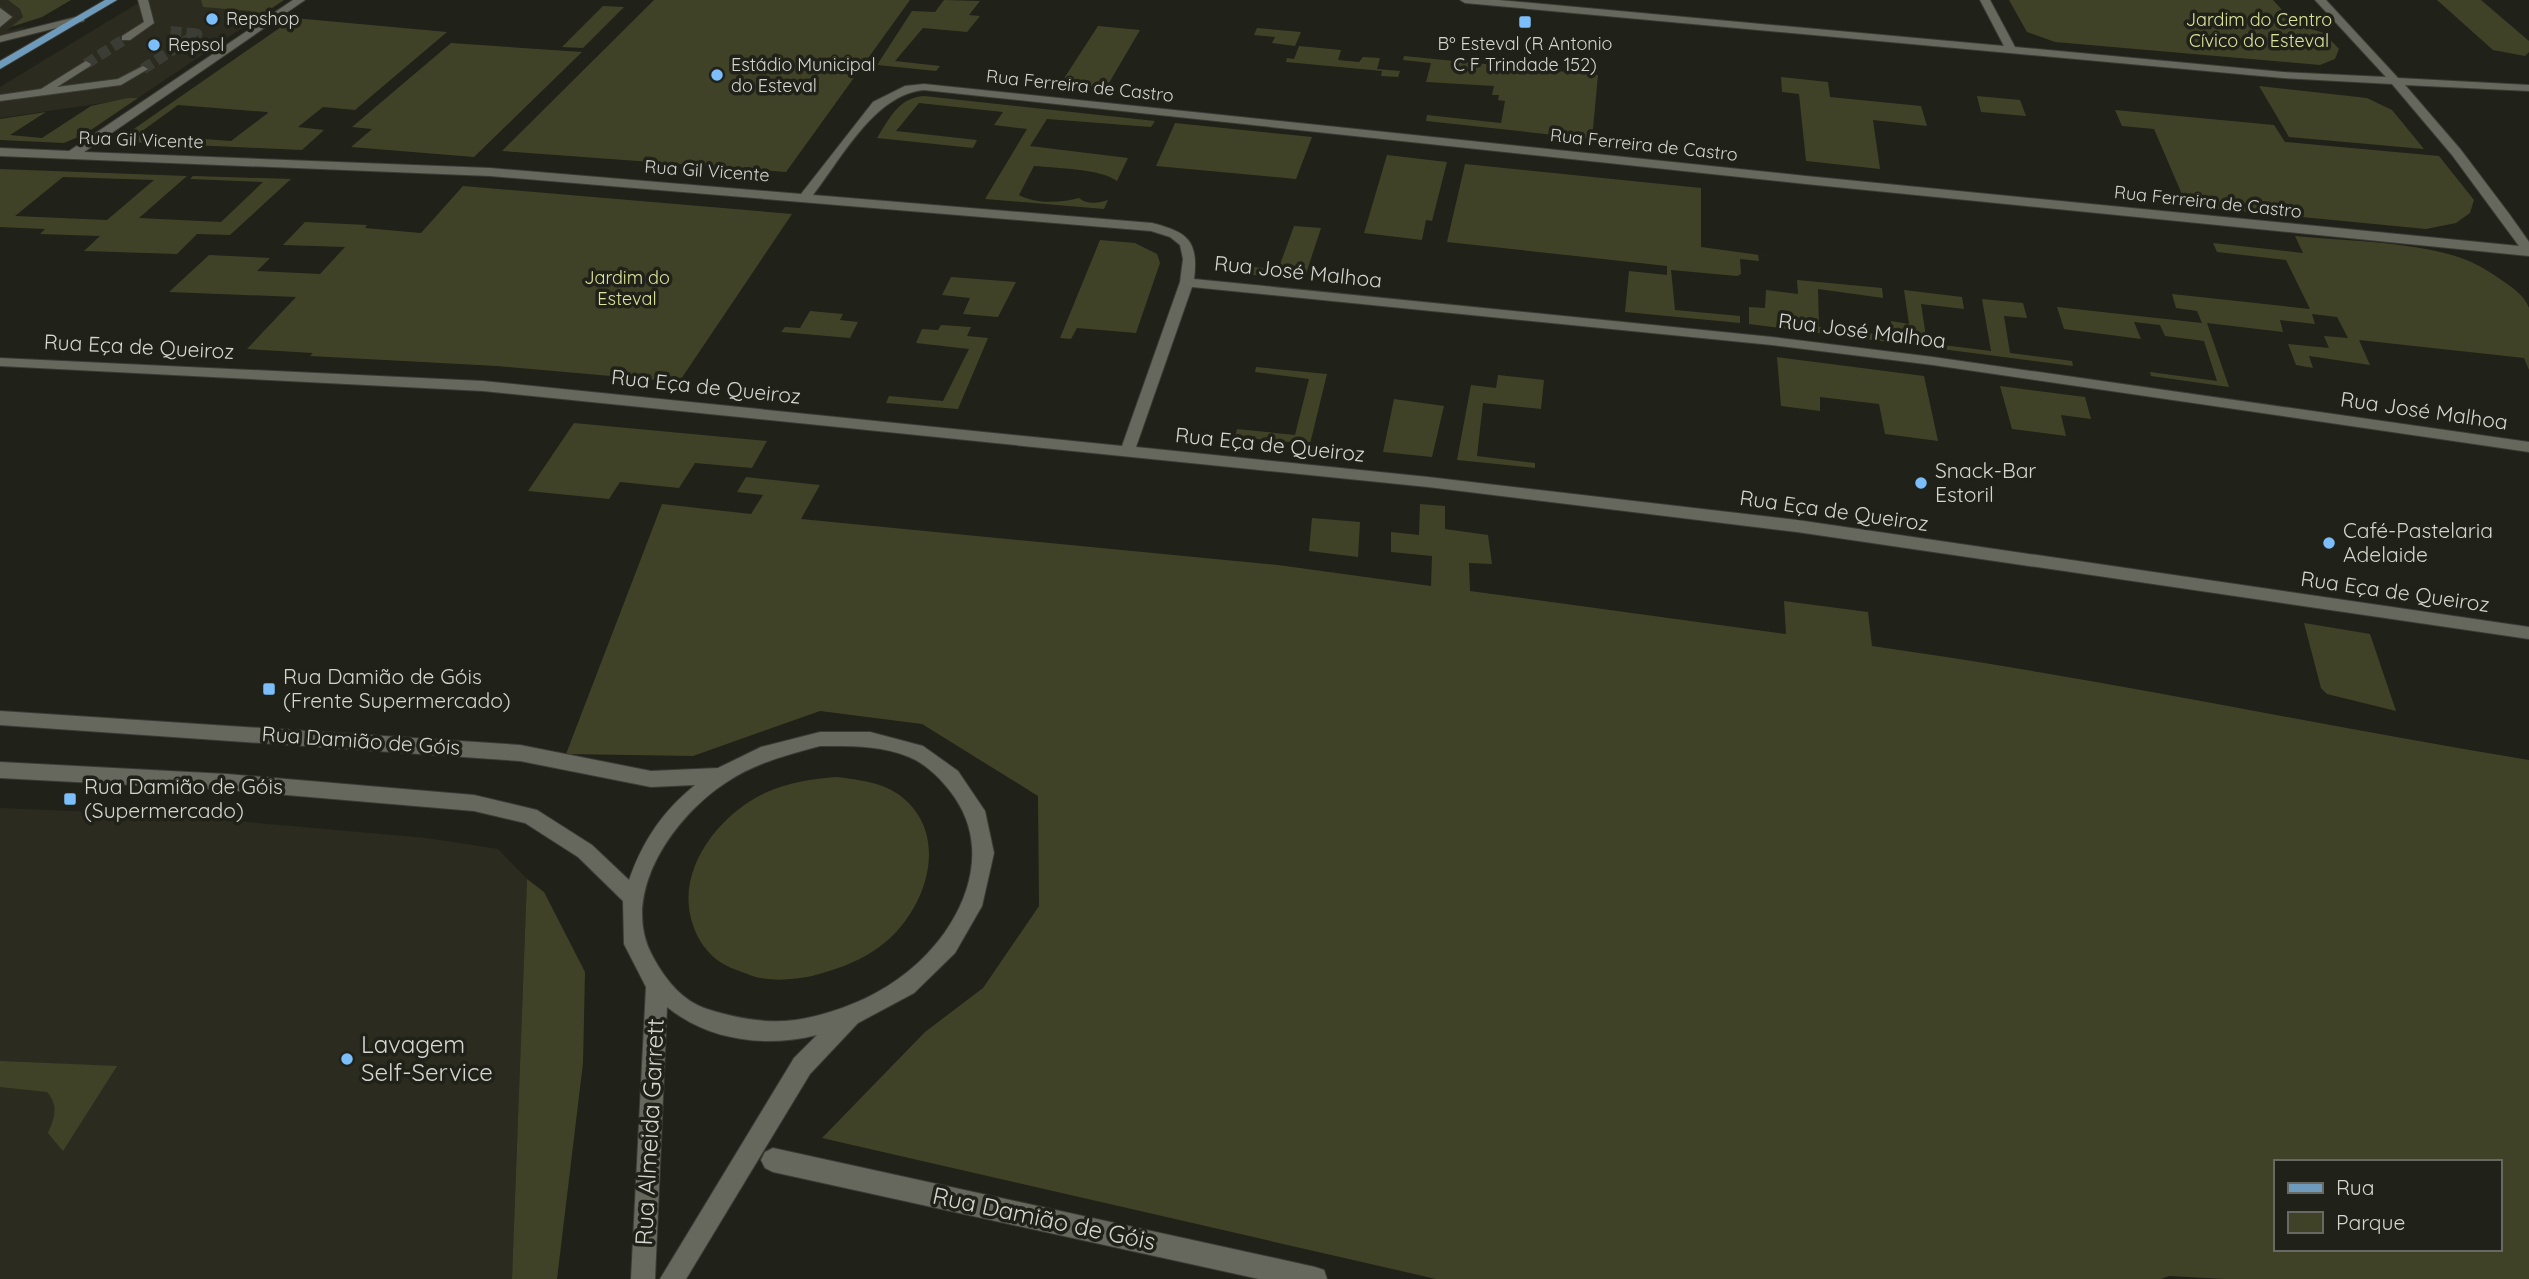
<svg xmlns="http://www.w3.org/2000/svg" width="2529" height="1279" font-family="Quicksand,sans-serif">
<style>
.built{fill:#2b2c1f}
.green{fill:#404227;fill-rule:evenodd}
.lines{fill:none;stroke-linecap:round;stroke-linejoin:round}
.minor-tunnel{stroke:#3b3c34;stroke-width:11;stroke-dasharray:11 5;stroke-linecap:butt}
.minor-casing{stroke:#3b3b35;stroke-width:2}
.major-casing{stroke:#3b3b35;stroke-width:2}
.minor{fill:#66675d;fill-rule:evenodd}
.major{fill:#6e9bbc;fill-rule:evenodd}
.poi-dot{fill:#7bbef9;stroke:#202118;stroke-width:2.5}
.labels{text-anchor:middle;stroke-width:7;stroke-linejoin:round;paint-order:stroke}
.far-poi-label{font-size:18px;fill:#d5d6d0;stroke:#202118;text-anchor:start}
.far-park-label{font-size:18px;fill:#dde39b;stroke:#202118}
.far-street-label{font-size:18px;fill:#d5d6d0;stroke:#202118}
.street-label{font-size:21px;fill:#d5d6d0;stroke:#202118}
.poi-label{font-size:21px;fill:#d5d6d0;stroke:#202118;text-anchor:start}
.near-poi-label{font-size:24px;fill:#d5d6d0;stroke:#202118;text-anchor:start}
.near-street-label{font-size:24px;fill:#d5d6d0;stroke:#202118}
</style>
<rect width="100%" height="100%" fill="#202118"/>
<g class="built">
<path d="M0,0H8L20,9L23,17L7,31L27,26L0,42Z"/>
<path d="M143,0H284L138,98L0,118V87Z"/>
<path d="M0,808L168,815L427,838L498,849L527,879L512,1279H0Z"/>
</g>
<g class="green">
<path d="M8,0H71L42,17L11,27L23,17L20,9Z"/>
<path d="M201,0H284L251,22H238L251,11L203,7Z"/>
<path d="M654,0H910L786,172L502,151Z"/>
<path d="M944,0L980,1L969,15L980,16L967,32L923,28L895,61L940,66L936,71L877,65L912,11L935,12Z"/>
<path d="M2009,0H2273L2295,24L2324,33L2339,49L2335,59L2320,65L2055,42L2027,32Z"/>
<path d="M2437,0H2481L2529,41V52L2525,56L2493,50Z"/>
<path d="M603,6L624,7L583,48L562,47Z"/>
<path d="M294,18L447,32L355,110L323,107L298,127L324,130L302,150L128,142L126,139L128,133ZM178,105L267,112L268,113L231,141L138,134Z"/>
<path d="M1098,26L1140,30L1106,88L1061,83Z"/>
<path d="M1257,28L1301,32L1295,46L1272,43L1275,37L1254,35Z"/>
<path d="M451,43L582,52L474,157L351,147L372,129L352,127Z"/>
<path d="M1299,46L1341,50L1338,60L1359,62L1363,57L1380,58L1377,69L1400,71L1398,77L1381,76L1382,71L1286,62L1287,58L1294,59Z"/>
<path d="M1404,56L1598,75L1592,139L1426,121L1427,115L1501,123L1505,101L1498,100L1499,95H1492L1494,86L1426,82L1431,63L1403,60Z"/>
<path d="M1781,77L1828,82L1830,97L1921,106L1927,126L1873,120L1880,169L1806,161L1799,94L1782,92Z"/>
<path d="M2259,86L2367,98L2392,110L2424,149L2289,137Z"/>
<path d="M924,96L1155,121L1151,127L1047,119L1030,146L1128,158L1117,181C1102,169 1055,168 1034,166L1019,195C1035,204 1062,203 1079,198C1087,205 1099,203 1108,200L1104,209L985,199L1027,129L994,125L1003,112L919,103L896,131L977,140L973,148L877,138C890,118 898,98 924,96Z"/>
<path d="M1977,96L2020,100L2026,116L1981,112Z"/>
<path d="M128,98H138L85,134L64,143L0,140V119L46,112L10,135L42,138L91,106Z"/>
<path d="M2115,110L2274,125L2285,142L2439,156L2474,200L2470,213L2456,223L2426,229L2187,206L2154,129L2122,126Z"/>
<path d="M1175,123L1312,137L1296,179L1156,166Z"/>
<path d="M1387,155L1447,162L1432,221L1426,220L1422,240L1364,233Z"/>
<path d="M1465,164L1701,188V247L1767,256L1758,255L1759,261L1740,259L1741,274L1737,276L1671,270L1675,310L1740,316V323L1625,312L1629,271L1667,275V266L1447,242Z"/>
<path d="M0,169L187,176L139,218L221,222L263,182L190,179L193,176L291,179L230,235L197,234L177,254L84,251L100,236L40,234L45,229L0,227ZM63,177L154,180L107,220L15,216Z"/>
<path d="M463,186L792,214L679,382L497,366L310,356L313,353L247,349L296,297L169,292L209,255L270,258L257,271L320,274L345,247L283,245L305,222L367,225L365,228L421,233Z"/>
<path d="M1294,226L1321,228L1304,280L1233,273L1223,266V263L1278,270Z"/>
<path d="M2295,236C2344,241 2428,242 2471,262C2482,267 2493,274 2503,281C2513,288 2525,296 2529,308V370L2524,358L2359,340L2370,365L2309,356L2313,368L2296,365L2288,344L2329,348L2324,336L2348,338L2337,317L2312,314L2315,324L2280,320L2283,332L2207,323L2229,387L2151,376L2150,372L2217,381L2204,341L2165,336L2160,325L2134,322L2141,339L2064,329L2057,307L2202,323L2197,311L2176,308L2172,294L2310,309L2286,260L2217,252L2213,243L2303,253Z"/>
<path d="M1100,240L1135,243L1157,254L1160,263L1136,333L1077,328L1071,339L1060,338Z"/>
<path d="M951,277L1016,282L998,317L963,314L970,298L942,295Z"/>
<path d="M1797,280L1882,288L1883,298L1818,289L1819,327L1892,336L1891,321L1909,324L1904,290L1962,297L1964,309L1921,304L1927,343L1991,351L1982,299L2023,303L2027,318L2004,316L2010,353L2072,361L2073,366L1749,324V307L1765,308L1766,290L1798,294Z"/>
<path d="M810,311L843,314L840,320L858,322L850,338L781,332L785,327L800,328Z"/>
<path d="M941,325L971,327L967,336L988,338L958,409L886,403L889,396L943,401L969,349L916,343L922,329L938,330Z"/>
<path d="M1777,357L1924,376L1938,441L1885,434L1879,404L1820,397V411L1781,406Z"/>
<path d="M1256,367L1327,374L1310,444L1235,437L1237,429L1295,435L1309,379L1255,372Z"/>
<path d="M1498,375L1544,380L1541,409L1483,403L1477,456L1535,463V468L1457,460L1471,385L1496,388Z"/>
<path d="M2000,386L2085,397L2091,419L2061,415L2066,436L2012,429Z"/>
<path d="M1394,399L1444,406L1432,457L1383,452Z"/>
<path d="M574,423L767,441L752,468L695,463L679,488L620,482L609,499L528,491Z"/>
<path d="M746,477L820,485L801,519L1278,565L1431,586L1432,556L1391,552V532L1419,535L1420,504L1445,506V529L1488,535L1492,564L1469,563L1470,591L1786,634L1784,601L1868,612L1872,646C2092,677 2310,724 2529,760V1279H2225L2169,1276L2161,1279H1436L822,1138L925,1032L983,988L1039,906L1038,796L922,724L820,711L693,756L566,754L662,504L751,514L763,495L737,492ZM2275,1162H2499V1249H2275Z"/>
<path d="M1312,518L1360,522L1358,557L1309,551Z"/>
<path d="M2304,623L2370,634L2396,711L2327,694L2321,688Z"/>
<path d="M837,777C859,780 883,782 902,797C954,839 923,919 875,950C856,963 834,970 812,976C793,980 768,982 750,975C740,971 729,968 720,962C708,954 697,939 693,925C674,872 718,815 765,793C788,782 812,779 837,777Z"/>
<path d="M527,879L544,892L585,972L583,1063L557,1279H512Z"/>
<path d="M0,1061L117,1066L63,1151L48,1133C55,1117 59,1106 47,1092L0,1087Z"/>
</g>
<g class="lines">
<g class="minor-tunnel">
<path d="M86,64L126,38"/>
<path d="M143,69L197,34L166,31"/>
</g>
<defs>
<g id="minor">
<path d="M138,0H148L154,23L130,40H122V36L144,22Z"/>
<path d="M293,0H305L84,152L490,168L801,194L873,102L905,86L924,84L1806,176L2519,246L2452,155L2392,84L2283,78L1465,3L1460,0H1498L2004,46L1980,0H1990L2015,47L2283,72L2386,77L2315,0H2326L2398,78L2529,85V91L2405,85L2461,150L2510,215L2529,242V256L1806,184L924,90C875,94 841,159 813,195L1152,223C1187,232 1199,240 1194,279L1772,337L1933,357L2529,442V452L1933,365L1772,345L1192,287L1136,447L1428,477L1797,520L2529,627V639L1797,532L1428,487L483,391L0,366V358L483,381L1122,446L1180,282L1183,259L1180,245L1170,237L1151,231L490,176L0,156V148L69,151Z"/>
<path d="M0,8L12,17L0,27Z"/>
<path d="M80,16L84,17V21L0,42V36Z"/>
<path d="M86,61L91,64L90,66L57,87L118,79L143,66L148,69L121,85L0,101V95L41,89Z"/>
<path d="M0,711L520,745L651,771L718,768L761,747L820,732H870L923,746L958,771L985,811L994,853L982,906L955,953L914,993L858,1023L810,1074L686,1279H660L794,1058L817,1035C766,1048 709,1041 667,1007L655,1279H631L646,987L624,944L623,901L578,857L525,823L474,811L227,790L0,778V762L227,774L474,795L537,810L592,845L629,880C643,840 663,811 695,785L651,787L520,761L0,725ZM820,746C850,746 880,745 909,757C927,764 944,782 955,798C998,861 954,940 898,979C869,1000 830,1015 795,1020C765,1024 736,1018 707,1009C682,1001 664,978 652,955C619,893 675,815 727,782C755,763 787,755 820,746Z"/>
<path d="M773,1148L1315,1267L1324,1270L1327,1279H1259L773,1172L765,1168L761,1160L765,1152Z"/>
</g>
<path id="major" d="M105,0H117L0,69V61Z"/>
</defs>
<use href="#minor" class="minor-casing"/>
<use href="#major" class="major-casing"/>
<use href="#minor" class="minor"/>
<use href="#major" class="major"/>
</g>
<g class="poi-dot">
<circle cx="212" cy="19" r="7"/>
<rect x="1518" y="15" width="14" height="14" rx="3.5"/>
<circle cx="154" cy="45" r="7"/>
<circle cx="717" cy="75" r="7"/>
<circle cx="1921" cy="483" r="7"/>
<circle cx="2329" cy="543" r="7"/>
<rect x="262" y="682" width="14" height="14" rx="3.5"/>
<rect x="63" y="792" width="14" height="14" rx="3.5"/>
<circle cx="347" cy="1059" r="7"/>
</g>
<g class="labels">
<g class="far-poi-label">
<text x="226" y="25">Repshop</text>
<text x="1525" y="50" text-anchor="middle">Bº Esteval (R Antonio<tspan x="1525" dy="21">C F Trindade 152)</tspan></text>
<text x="168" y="51">Repsol</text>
<text x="731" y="71">Estádio Municipal<tspan x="731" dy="21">do Esteval</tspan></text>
</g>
<g class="far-park-label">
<text x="2259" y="26">Jardim do Centro<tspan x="2259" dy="21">Cívico do Esteval</tspan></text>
<text x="627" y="284">Jardim do<tspan x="627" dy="21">Esteval</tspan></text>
</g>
<g class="far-street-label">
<text transform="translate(1080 86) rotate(6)" y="6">Rua Ferreira de Castro</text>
<text transform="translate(141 140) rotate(2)" y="6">Rua Gil Vicente</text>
<text transform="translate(1644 145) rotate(6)" y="6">Rua Ferreira de Castro</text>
<text transform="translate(707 171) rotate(4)" y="6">Rua Gil Vicente</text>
<text transform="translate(2208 202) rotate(6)" y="6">Rua Ferreira de Castro</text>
</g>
<g class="street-label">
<text transform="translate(1298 272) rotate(6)" y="7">Rua José Malhoa</text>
<text transform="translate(1862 331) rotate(7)" y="7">Rua José Malhoa</text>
<text transform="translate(139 347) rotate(3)" y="7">Rua Eça de Queiroz</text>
<text transform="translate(706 387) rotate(6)" y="7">Rua Eça de Queiroz</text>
<text transform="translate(2424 411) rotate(8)" y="7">Rua José Malhoa</text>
<text transform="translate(1270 445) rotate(6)" y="7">Rua Eça de Queiroz</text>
<text transform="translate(1834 511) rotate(8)" y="7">Rua Eça de Queiroz</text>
<text transform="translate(2395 592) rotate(8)" y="7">Rua Eça de Queiroz</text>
<text transform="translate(361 741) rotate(4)" y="7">Rua Damião de Góis</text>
</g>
<g class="poi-label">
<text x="1935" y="478">Snack-Bar<tspan x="1935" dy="24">Estoril</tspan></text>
<text x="2343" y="538">Café-Pastelaria<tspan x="2343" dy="24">Adelaide</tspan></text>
<text x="283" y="684">Rua Damião de Góis<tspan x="283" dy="24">(Frente Supermercado)</tspan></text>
<text x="84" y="794">Rua Damião de Góis<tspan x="84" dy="24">(Supermercado)</tspan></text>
</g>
<g class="near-poi-label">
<text x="361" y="1053">Lavagem<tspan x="361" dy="28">Self-Service</tspan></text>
</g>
<g class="near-street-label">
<text transform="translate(650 1132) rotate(-87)" y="8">Rua Almeida Garrett</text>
<text transform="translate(1044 1219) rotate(12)" y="8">Rua Damião de Góis</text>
</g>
</g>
<rect x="2274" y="1160" width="228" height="91" fill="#202118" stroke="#686962" stroke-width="2"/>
<rect x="2288" y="1183" width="35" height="10" fill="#6e9bbc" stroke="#686962" stroke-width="2"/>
<text x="2336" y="1195" font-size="21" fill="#d5d6d0">Rua</text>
<rect x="2288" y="1212" width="35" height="21" fill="#404227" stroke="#686962" stroke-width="2"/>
<text x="2336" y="1230" font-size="21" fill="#d5d6d0">Parque</text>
</svg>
